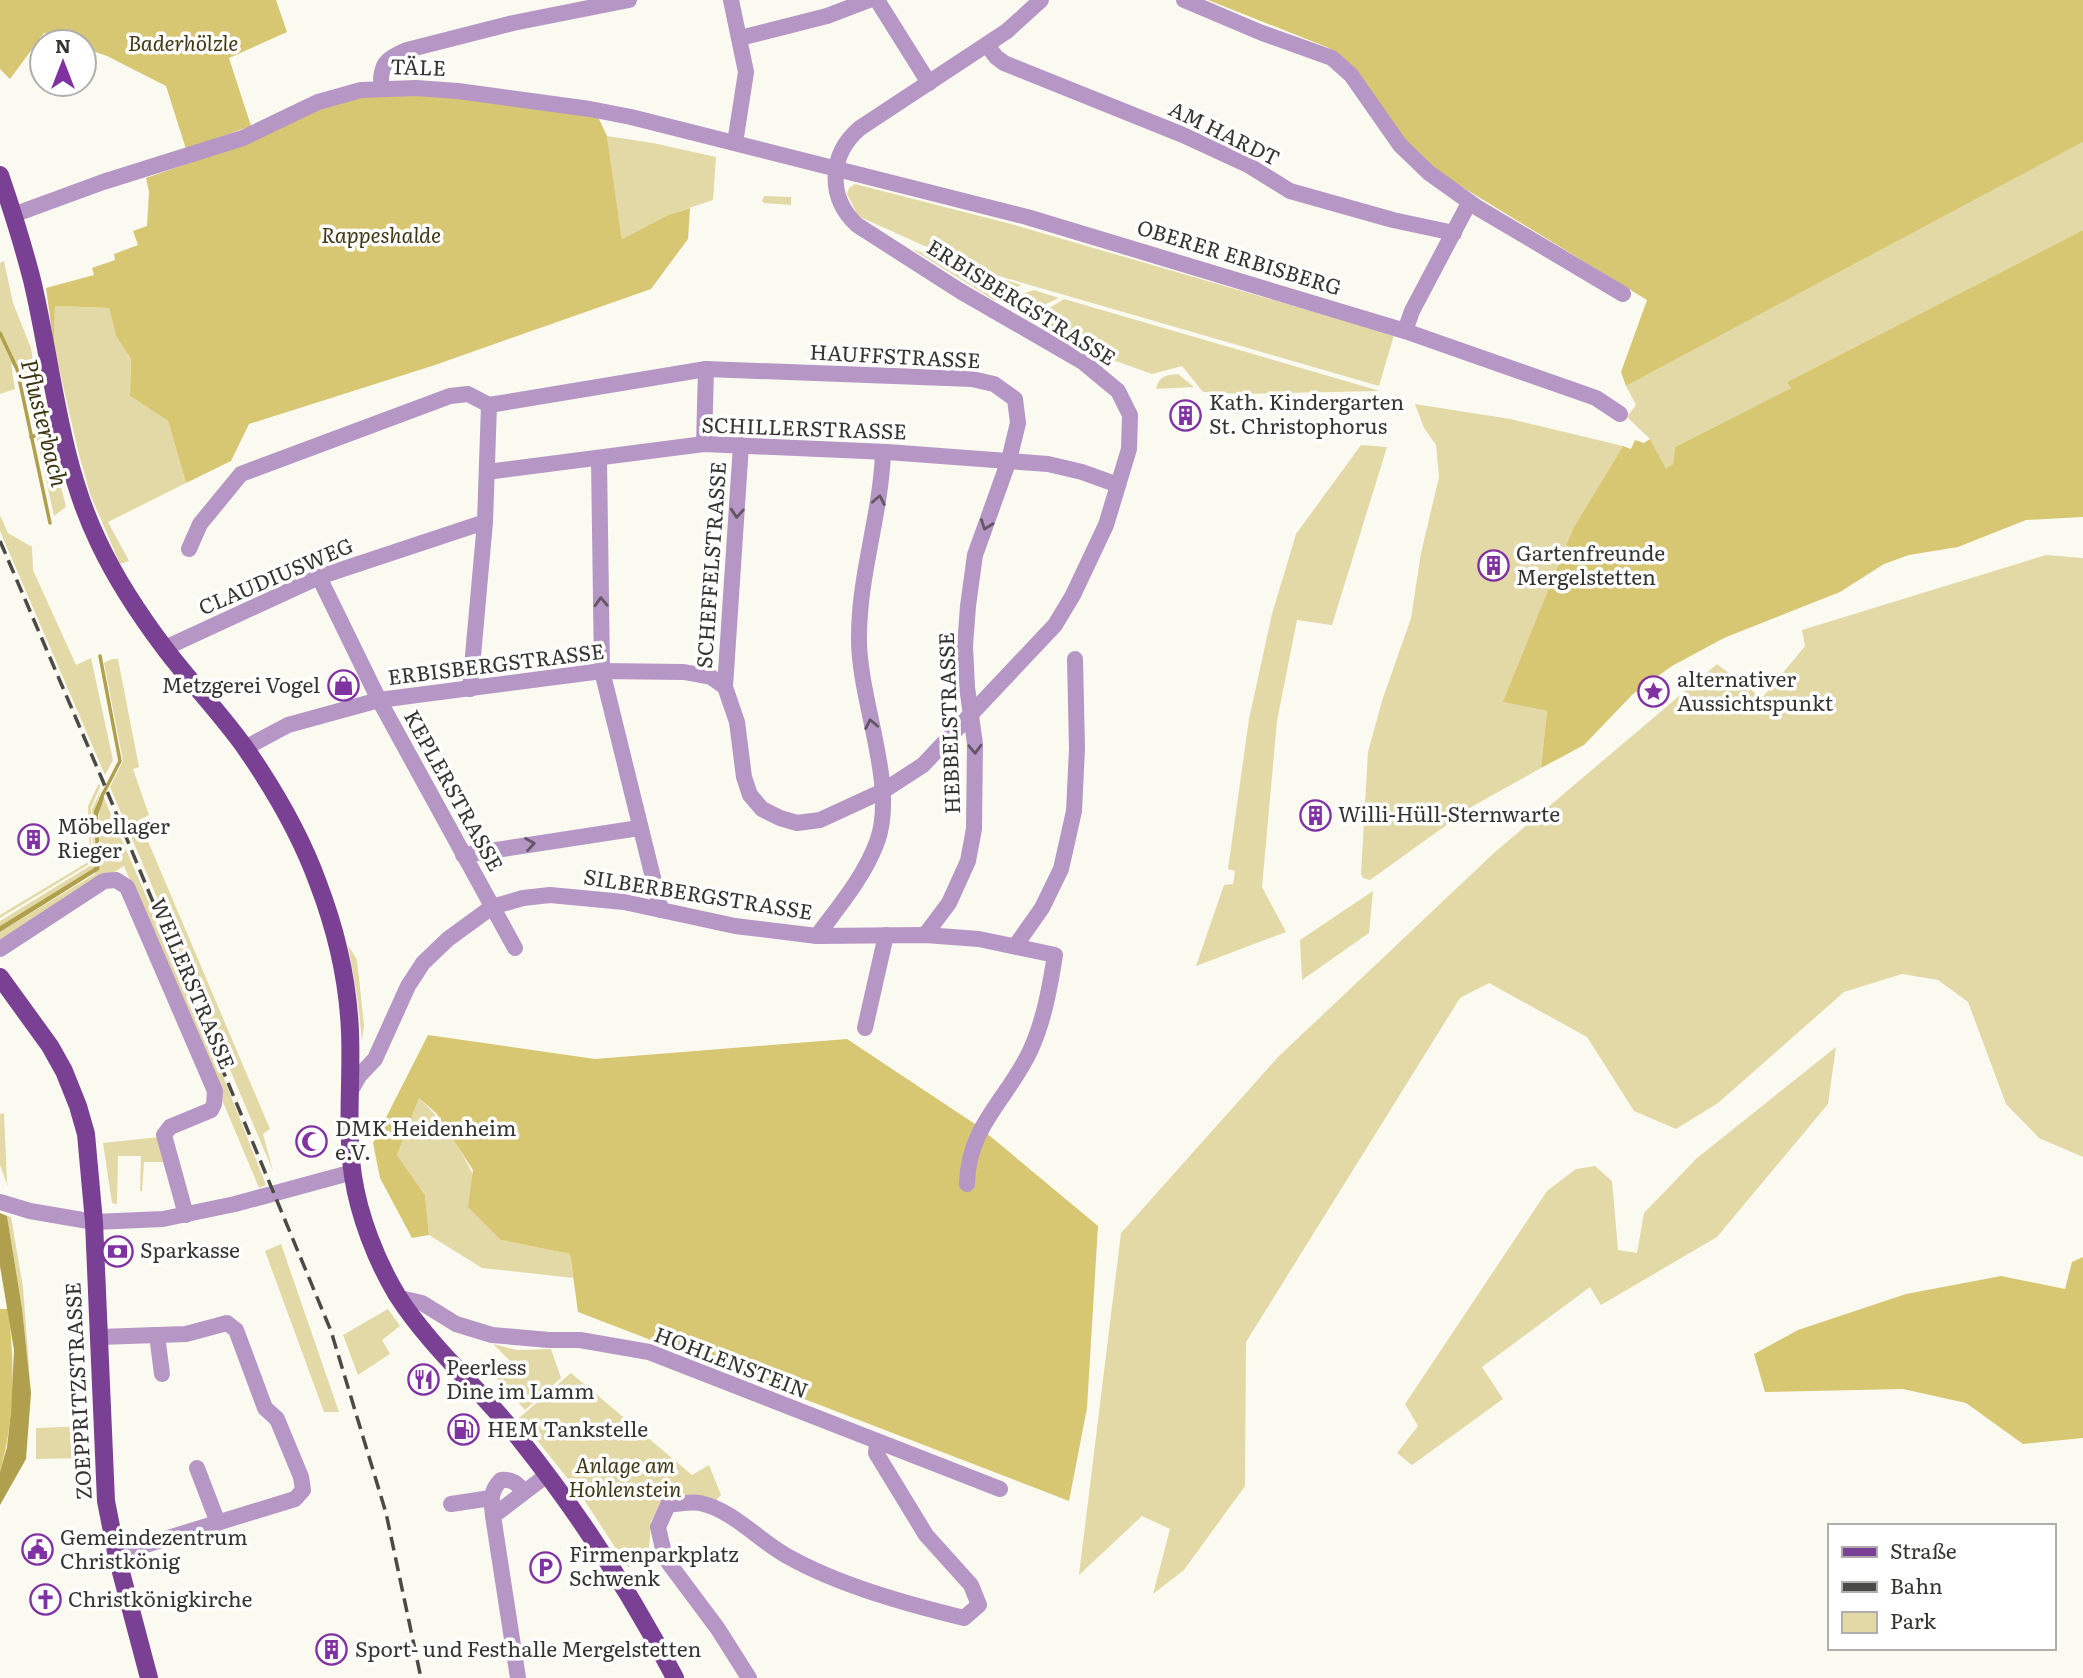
<svg xmlns="http://www.w3.org/2000/svg" width="2083" height="1678" font-family="Literata,serif">
<style>
.green{fill:#e3d9a6}
.forest{fill:#d7c773}
.water{fill:#b09f4c}
.lines{fill:none;stroke-linecap:round;stroke-linejoin:round}
.stream{stroke:#b09f4c;stroke-width:3.5}
.minor{stroke:#b596c5;stroke-width:16}
.major{stroke:#7a4094;stroke-width:18}
.rail{stroke:#4a4a46;stroke-width:3.5;stroke-dasharray:14 7;stroke-linecap:butt}
.oneway{stroke:#615664}
.labels{text-anchor:middle;stroke-width:7;stroke-linejoin:round;paint-order:stroke}
.park-label{font-size:21px;font-style:italic;fill:#3f3814;stroke:#fff}
.street-label{font-size:21px;fill:#343430;stroke:#fff}
.poi-label{font-size:21px;fill:#343430;stroke:#fff;text-anchor:start}
.water-label{font-size:23px;font-style:italic;fill:#3c3511;stroke:#fff}
</style>
<rect width="100%" height="100%" fill="#fbfaf1"/>
<g class="green">
<path d="M607,136L653,143L716,157L713,200L668,215L622,239Z"/>
<path d="M2083,142V230L1787,382L1791,388L1675,447L1673,464L1666,470L1650,439L1627,417L1636,405L1626,386Z"/>
<path d="M855,184L1011,224L1394,335L1379,386L978,270L858,216L847,194L849,188Z"/>
<path d="M764,196L791,197V205L764,203L762,201Z"/>
<path d="M912,249L1021,285L994,300Z"/>
<path d="M4,261L13,303L31,348L40,403L66,507L54,516L23,375L11,364L15,389L0,394V263Z"/>
<path d="M1034,290L1059,298L1026,313L1010,298Z"/>
<path d="M1064,299L1380,391L1241,394L1203,392L1182,366L1152,374L1085,350L1035,317Z"/>
<path d="M55,306L109,308L116,336L131,359L130,396L168,421L186,483L108,522L129,561L120,564L90,494L78,451L54,346Z"/>
<path d="M1178,374L1194,387L1156,389C1159,376 1166,375 1178,374Z"/>
<path d="M1415,404L1510,419L1623,446L1573,530L1504,702L1547,711L1541,768L1473,806L1370,880L1363,878L1361,874L1368,752L1382,701L1411,618L1421,553L1439,477L1436,445L1424,428Z"/>
<path d="M1361,445L1387,447L1332,625L1297,620L1277,721L1262,887L1286,932L1196,966L1224,885L1233,884L1235,871L1228,869L1249,719L1272,614L1296,534Z"/>
<path d="M0,515L8,533L32,547L33,570L76,665L91,658L113,760L105,775L0,531Z"/>
<path d="M2046,555L2083,558V1157L2039,1138L2006,1104L1968,1002L1938,980L1902,974L1844,992L1718,1103L1676,1129L1634,1111L1587,1037L1489,983L1460,998L1246,1342L1245,1486L1184,1570L1153,1594L1170,1529L1142,1516L1079,1575L1121,1233L1278,1057L1495,852L1717,664L1762,698L1805,646L1802,630Z"/>
<path d="M112,659H118L139,767L133,769L149,815L139,820L270,1129L263,1134L273,1171L110,787L123,761L104,663Z"/>
<path d="M99,783L100,787L91,808V863L0,918V915L90,861L88,806Z"/>
<path d="M101,790L93,817L96,862L94,868L0,926V921L93,864L92,809Z"/>
<path d="M104,798L221,1071L266,1185L259,1188L124,866L0,944V932L95,874C107,849 91,824 104,798Z"/>
<path d="M1373,891L1369,933L1302,980L1300,940Z"/>
<path d="M348,945L357,960L364,1025L362,1041L358,1002Z"/>
<path d="M1836,1047L1828,1104L1717,1237L1601,1305L1590,1287L1482,1367L1503,1399L1412,1465L1397,1453L1418,1426L1405,1404L1547,1191L1576,1169L1595,1166L1612,1181L1618,1250L1637,1253L1644,1213L1697,1158Z"/>
<path d="M419,1098C460,1136 480,1188 501,1240L570,1254L573,1278L482,1268L429,1235L425,1195L397,1155Z"/>
<path d="M4,1113L7,1181L8,1187L0,1165V1114Z"/>
<path d="M159,1137L164,1162H144L142,1191H140L141,1156H118L117,1204L112,1203L103,1143Z"/>
<path d="M7,1216L11,1217L23,1287L31,1393L22,1308Z"/>
<path d="M281,1244L339,1412H324L265,1251Z"/>
<path d="M388,1309L400,1326L382,1340L390,1354L358,1375L343,1335Z"/>
<path d="M493,1344L517,1350L551,1349L561,1378L525,1410L496,1377L511,1362Z"/>
<path d="M571,1373L692,1475L709,1465L721,1495L714,1502L698,1496H667L651,1521L649,1549L628,1567L581,1495L519,1418Z"/>
<path d="M90,1426L91,1458L36,1459V1428Z"/>
</g>
<g class="forest">
<path d="M0,0H276L287,32L229,58L251,126L186,149L166,86L107,56L84,48V42H69L44,33L10,79L0,69Z"/>
<path d="M1208,0H2083V142L1626,386L1621,372L1647,300L1431,168L1401,141L1341,57L1329,48Z"/>
<path d="M394,94L470,98L598,117L607,136L622,239L668,215L690,208L688,239L651,289L435,365L249,424L231,461L186,483L168,421L130,396L131,359L116,336L109,308L55,306L54,346L46,288L94,275L92,268L115,260L114,254L138,245L133,231L147,226L149,192L146,178L227,150L325,107L354,98Z"/>
<path d="M2083,230V517L2026,520L1958,547L1909,555L1884,564L1840,592L1724,638L1672,666L1633,694L1584,745L1541,768L1547,711L1503,702L1573,529L1623,446L1631,449L1635,440L1644,443L1650,439L1666,469L1673,464L1675,447L1791,388L1787,382Z"/>
<path d="M428,1035L595,1059L847,1039L978,1126L1098,1226L1087,1408L1069,1501L578,1312L570,1254L501,1240L468,1207L473,1170L436,1113L419,1098L397,1155L425,1195L429,1235L412,1238L380,1178L373,1143Z"/>
<path d="M2083,1257V1438L2023,1444L1966,1403L1903,1389L1765,1392L1754,1354L1798,1330L1906,1294L2001,1276L2065,1289L2072,1262Z"/>
<path d="M0,1309H8C15,1364 15,1418 0,1472Z"/>
</g>
<g class="water">
<path d="M102,792L104,798L98,815L100,863L99,870L0,932V926L94,868L96,862L94,811Z"/>
<path d="M0,1213L7,1216L22,1308L31,1393L26,1459L0,1505V1472L7,1447L11,1412L14,1350L0,1266Z"/>
</g>
<g class="lines">
<g class="stream">
<path d="M0,333L17,369L50,523"/>
<path d="M31,437L47,431"/>
<path d="M100,656L120,761L101,798"/>
</g>
<g class="minor">
<path d="M731,0L746,72L735,143"/>
<path d="M877,0L929,83"/>
<path d="M1184,0L1262,33L1332,58L1351,75L1400,145L1429,173L1478,208L1623,294"/>
<path d="M740,38L827,16L869,0"/>
<path d="M987,45L996,57L1004,63L1183,135L1248,165L1290,191L1393,220L1454,233"/>
<path d="M381,88C380,64 385,59 407,50L513,23L629,0"/>
<path d="M13,215L103,182L243,138L318,102L361,90L416,88L458,91L590,109L631,117L1027,217L1405,331L1596,398L1620,414"/>
<path d="M1405,331L1412,311L1469,203"/>
<path d="M489,405L706,369L972,379L994,384L1015,399L1018,423L1009,460L975,555L968,606L965,646L967,687L975,744L974,829L968,861L949,903L925,935"/>
<path d="M704,444L706,369"/>
<path d="M599,458L602,671L661,910"/>
<path d="M487,472L704,444L887,452L1048,464L1082,472L1118,485"/>
<path d="M189,549L200,524L241,474L450,396L468,394L489,405"/>
<path d="M319,577L379,700L515,948"/>
<path d="M165,648L319,577L485,522"/>
<path d="M725,687L741,445"/>
<path d="M470,689L485,522L489,405"/>
<path d="M245,748L288,725L379,700L602,671L684,672L711,677L725,687L737,722L744,777L750,795L762,809L780,818L797,823L820,820L883,791L923,765L1055,625L1073,595L1106,525L1129,449L1130,415L1118,391L1083,362L960,291L857,225C827,197 829,154 860,128L1007,31L1041,0"/>
<path d="M463,855L639,828"/>
<path d="M817,936C839,906 864,877 877,842C898,785 858,699 859,637C859,574 881,514 883,452"/>
<path d="M1016,945L1042,908L1061,869L1074,811L1077,749L1075,659"/>
<path d="M0,949L104,881L116,880L127,887L215,1091L214,1104L211,1110L170,1127L164,1135L186,1215"/>
<path d="M865,1028L886,935"/>
<path d="M350,1092L359,1076L375,1059L408,986L423,963L448,939L492,907L523,898L550,895L624,902L735,926L817,936L925,935L979,939L1055,955C1050,987 1044,1020 1031,1049C1009,1098 968,1125 967,1184"/>
<path d="M0,1202L30,1211L94,1222L163,1219L235,1204L353,1172"/>
<path d="M400,1298L422,1303L456,1324L492,1335L549,1340H580L649,1352L1000,1489"/>
<path d="M157,1335L162,1374"/>
<path d="M99,1337L186,1334L227,1323L236,1330L265,1408L277,1419L301,1477L303,1490L295,1499L116,1554"/>
<path d="M197,1468L218,1523"/>
<path d="M451,1504L491,1498"/>
<path d="M493,1516C491,1500 490,1491 501,1480C512,1479 517,1483 524,1492"/>
<path d="M518,1678L493,1516L547,1475"/>
<path d="M749,1678L718,1629L665,1558L658,1527L668,1505C678,1504 691,1501 700,1503C733,1510 758,1540 787,1556C838,1585 907,1604 964,1618L979,1605L971,1585L926,1535L876,1453L877,1443"/>
</g>
<g class="major">
<path d="M0,175C12,210 23,245 32,280C53,368 59,461 99,543C117,581 141,617 166,650C192,684 222,715 246,749C275,791 301,836 318,883C336,930 348,982 350,1032C352,1080 346,1129 353,1176C359,1216 376,1260 397,1295C430,1347 480,1389 518,1437C578,1512 631,1593 675,1678"/>
<path d="M0,977L50,1046L64,1071L78,1106L86,1134L94,1222L106,1501L117,1557L149,1678"/>
</g>
<path class="rail" d="M0,541L102,779L331,1331L386,1513L421,1678"/>
</g>
<defs><path id="oneway-chevron" d="M-2-3.5L2.5 0L-2 3.5" fill="none" stroke-width="1.6" stroke-linecap="round" stroke-linejoin="round" transform="scale(1.75)"/></defs>
<g class="oneway">
<use href="#oneway-chevron" transform="translate(879 500) rotate(-79)"/>
<use href="#oneway-chevron" transform="translate(737 513) rotate(94)"/>
<use href="#oneway-chevron" transform="translate(986 525) rotate(110)"/>
<use href="#oneway-chevron" transform="translate(601 602) rotate(-92)"/>
<use href="#oneway-chevron" transform="translate(871 724) rotate(-101)"/>
<use href="#oneway-chevron" transform="translate(975 749) rotate(88)"/>
<use href="#oneway-chevron" transform="translate(530 844) rotate(-9)"/>
</g>
<defs>
<symbol id="building-ring" viewBox="-11 -11 22 22"><circle r="9.5" fill="#fff" stroke="#8132a2" stroke-width="1.5"/><path d="M-4-6H4V6H1V3H-1V6H-4ZM-2.5-4.3h1.7v1.8h-1.7ZM.8-4.3h1.7v1.8H.8ZM-2.5-1h1.7V.8h-1.7ZM.8-1h1.7V.8H.8Z" fill="#8132a2"/></symbol>
<symbol id="shop-ring" viewBox="-11 -11 22 22"><circle r="9.5" fill="#fff" stroke="#8132a2" stroke-width="1.5"/><path d="M-5-2.5h2.3a2.7 3.5 0 0 1 5.4 0H5L5.5 6h-11ZM-1.5-2.5h3a1.5 2.3 0 0 0-3 0Z" fill="#8132a2"/></symbol>
<symbol id="sight-ring" viewBox="-11 -11 22 22"><circle r="9.5" fill="#fff" stroke="#8132a2" stroke-width="1.5"/><path d="M0-6L1.8-2.2L6-1.7L2.9 1.2L3.7 5.4L0 3.3L-3.7 5.4L-2.9 1.2L-6-1.7L-1.8-2.2Z" fill="#8132a2"/></symbol>
<symbol id="mosque-ring" viewBox="-11 -11 22 22"><circle r="9.5" fill="#fff" stroke="#8132a2" stroke-width="1.5"/><path d="M3.5-4.9A6 6 0 1 0 3.5 4.9A5 5 0 1 1 3.5-4.9Z" fill="#8132a2"/></symbol>
<symbol id="bank-ring" viewBox="-11 -11 22 22"><circle r="9.5" fill="#fff" stroke="#8132a2" stroke-width="1.5"/><path d="M-6-4H6V4H-6ZM0-2.3a2.3 2.3 0 1 0 0 4.6a2.3 2.3 0 1 0 0-4.6Z" fill="#8132a2"/></symbol>
<symbol id="restaurant-ring" viewBox="-11 -11 22 22"><circle r="9.5" fill="#fff" stroke="#8132a2" stroke-width="1.5"/><path d="M-5-6h1v4h1v-4h1v4h1v-4h1v5L-1.5 .5V6h-2V.5L-5-1ZM5-6V6H3V1.5H1.5Q1.5-4 5-6Z" fill="#8132a2"/></symbol>
<symbol id="fuel-ring" viewBox="-11 -11 22 22"><circle r="9.5" fill="#fff" stroke="#8132a2" stroke-width="1.5"/><path d="M-5.5-6h7V0h2V4h1.3V-2.5L3-4.5l.8-.8L6-3V5H2.5V1h-1V6h-7ZM-4.2-4.7v3.2H.2V-4.7Z" fill="#8132a2"/></symbol>
<symbol id="civic-ring" viewBox="-11 -11 22 22"><circle r="9.5" fill="#fff" stroke="#8132a2" stroke-width="1.5"/><path d="M-.6-6.5H3V-4.5H.6V-3L4-1V1h2V6H-6V1h2V-1L-.6-3ZM-1.2 2.5V6h2.4V2.5Z" fill="#8132a2"/></symbol>
<symbol id="parking-ring" viewBox="-11 -11 22 22"><circle r="9.5" fill="#fff" stroke="#8132a2" stroke-width="1.5"/><path d="M-3.5-5.5H1a3.5 3.5 0 0 1 0 7H-1V5.5H-3.5ZM-1-3.4V-.6H.8a1.4 1.4 0 0 0 0-2.8Z" fill="#8132a2"/></symbol>
<symbol id="church-ring" viewBox="-11 -11 22 22"><circle r="9.5" fill="#fff" stroke="#8132a2" stroke-width="1.5"/><path d="M-1.2-6h2.4v3.5h3.3v2.4h-3.3V6h-2.4V-.1h-3.3v-2.4h3.3Z" fill="#8132a2"/></symbol>
</defs>
<g fill-rule="evenodd">
<use href="#building-ring" x="1168" y="398" width="35" height="35"/>
<use href="#building-ring" x="1476" y="548" width="35" height="35"/>
<use href="#shop-ring" x="326" y="668" width="35" height="35"/>
<use href="#sight-ring" x="1636" y="674" width="35" height="35"/>
<use href="#building-ring" x="1298" y="798" width="35" height="35"/>
<use href="#building-ring" x="16" y="822" width="35" height="35"/>
<use href="#mosque-ring" x="294" y="1124" width="35" height="35"/>
<use href="#bank-ring" x="100" y="1234" width="35" height="35"/>
<use href="#restaurant-ring" x="406" y="1362" width="35" height="35"/>
<use href="#fuel-ring" x="446" y="1412" width="35" height="35"/>
<use href="#civic-ring" x="20" y="1532" width="35" height="35"/>
<use href="#parking-ring" x="528" y="1550" width="35" height="35"/>
<use href="#church-ring" x="28" y="1582" width="35" height="35"/>
<use href="#building-ring" x="314" y="1632" width="35" height="35"/>
</g>
<g class="labels">
<g class="park-label">
<text x="183" y="51">Baderhölzle</text>
<text x="381" y="243">Rappeshalde</text>
<text x="625" y="1473">Anlage am<tspan x="625" dy="24">Hohlenstein</tspan></text>
</g>
<g class="street-label">
<text transform="translate(418 68) rotate(2)" y="7">TÄLE</text>
<text transform="translate(1224 134) rotate(26)" y="7">AM HARDT</text>
<text transform="translate(1239 258) rotate(17)" y="7">OBERER ERBISBERG</text>
<text transform="translate(1021 303) rotate(32)" y="7">ERBISBERGSTRASSE</text>
<text transform="translate(895 357) rotate(3)" y="7">HAUFFSTRASSE</text>
<text transform="translate(804 429) rotate(2)" y="7">SCHILLERSTRASSE</text>
<text transform="translate(712 565) rotate(-86)" y="7">SCHEFFELSTRASSE</text>
<text transform="translate(276 577) rotate(-23)" y="7">CLAUDIUSWEG</text>
<text transform="translate(496 665) rotate(-7)" y="7">ERBISBERGSTRASSE</text>
<text transform="translate(950 723) rotate(-92)" y="7">HEBBELSTRASSE</text>
<text transform="translate(453 791) rotate(61)" y="7">KEPLERSTRASSE</text>
<text transform="translate(698 895) rotate(9)" y="7">SILBERBERGSTRASSE</text>
<text transform="translate(192 984) rotate(67)" y="7">WEILERSTRASSE</text>
<text transform="translate(731 1363) rotate(21)" y="7">HOHLENSTEIN</text>
<text transform="translate(79 1391) rotate(-93)" y="7">ZOEPPRITZSTRASSE</text>
</g>
<g class="poi-label">
<text x="1209" y="410">Kath. Kindergarten<tspan x="1209" dy="24">St. Christophorus</tspan></text>
<text x="1516" y="561">Gartenfreunde<tspan x="1516" dy="24">Mergelstetten</tspan></text>
<text x="1677" y="687">alternativer<tspan x="1677" dy="24">Aussichtspunkt</tspan></text>
<text x="320" y="693" text-anchor="end">Metzgerei Vogel</text>
<text x="1338" y="822">Willi-Hüll-Sternwarte</text>
<text x="57" y="834">Möbellager<tspan x="57" dy="24">Rieger</tspan></text>
<text x="335" y="1136">DMK Heidenheim<tspan x="335" dy="24">e.V.</tspan></text>
<text x="140" y="1258">Sparkasse</text>
<text x="446" y="1375">Peerless<tspan x="446" dy="24">Dine im Lamm</tspan></text>
<text x="487" y="1437">HEM Tankstelle</text>
<text x="60" y="1545">Gemeindezentrum<tspan x="60" dy="24">Christkönig</tspan></text>
<text x="569" y="1562">Firmenparkplatz<tspan x="569" dy="24">Schwenk</tspan></text>
<text x="68" y="1607">Christkönigkirche</text>
<text x="355" y="1657">Sport- und Festhalle Mergelstetten</text>
</g>
<g class="water-label">
<text transform="translate(44 423) rotate(76)" y="8">Pflusterbach</text>
</g>
</g>
<rect x="1828" y="1524" width="228" height="126" fill="#ffffff" stroke="#aeaeac" stroke-width="2"/>
<rect x="1842" y="1547" width="35" height="10" fill="#7a4094" stroke="#aeaeac" stroke-width="2"/>
<text x="1890" y="1559" font-size="21" fill="#343430">Straße</text>
<rect x="1842" y="1582" width="35" height="10" fill="#4a4a46" stroke="#aeaeac" stroke-width="2"/>
<text x="1890" y="1594" font-size="21" fill="#343430">Bahn</text>
<rect x="1842" y="1612" width="35" height="21" fill="#e3d9a6" stroke="#aeaeac" stroke-width="2"/>
<text x="1890" y="1629" font-size="21" fill="#343430">Park</text>
<g transform="translate(63 63)"><circle r="33" fill="#ffffff" stroke="#aeaeac" stroke-width="2"/>
<path d="M0-5L12 26L0 18L-12 26Z" fill="#8132a2"/>
<text y="-10" font-size="19" font-weight="bold" text-anchor="middle" fill="#343430">N</text>
</g>
</svg>
